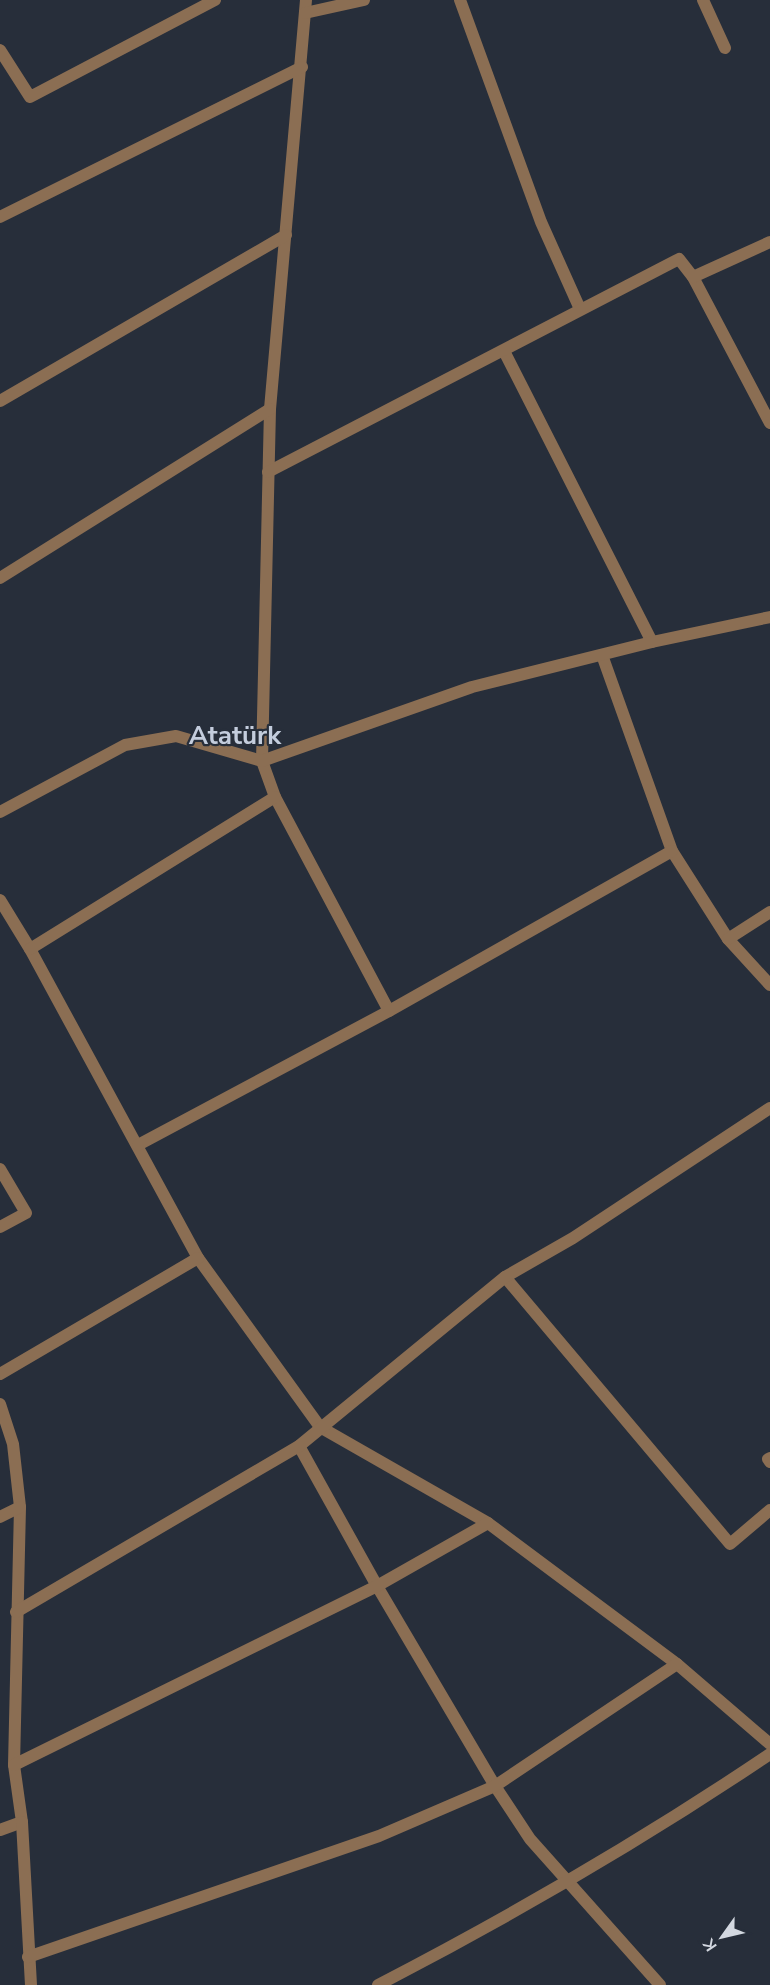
<svg xmlns="http://www.w3.org/2000/svg" width="770" height="1985" font-family="'Nunito Sans',sans-serif">
<style>
.lines{fill:none;stroke-linecap:round;stroke-linejoin:round}
.street{stroke:#8b6e53;stroke-width:12}
.labels{text-anchor:middle;stroke-width:4.5;stroke-linejoin:round;paint-order:stroke}
.district-label{font-size:26px;font-weight:bold;fill:#c4cddd;stroke:#272e3a}
</style>
<rect width="100%" height="100%" fill="#272e3a"/>
<g class="lines">
<g class="street">
<path d="M306,0L270,409L262,761L275,797L389,1011"/>
<path d="M460,0L541,222L580,309"/>
<path d="M703,0L725,48"/>
<path d="M305,13L364,0"/>
<path d="M0,50L30,97L215,0"/>
<path d="M0,217L302,67"/>
<path d="M693,277L770,423"/>
<path d="M504,351L652,642"/>
<path d="M0,401L286,235"/>
<path d="M268,472L679,259L693,277L770,242"/>
<path d="M0,578L270,409"/>
<path d="M602,655L672,851L728,939L770,985"/>
<path d="M0,812L125,745L176,736L262,761L472,687L652,642L770,617"/>
<path d="M0,900L30,949L198,1258L320,1427L488,1523L677,1664L770,1744"/>
<path d="M728,939L770,912"/>
<path d="M30,949L275,797"/>
<path d="M138,1145L389,1011L672,851"/>
<path d="M0,1169L26,1213L0,1227"/>
<path d="M505,1277L730,1544L770,1510"/>
<path d="M0,1374L198,1258"/>
<path d="M0,1404L13,1444L20,1507L14,1765L22,1822L0,1830"/>
<path d="M299,1446L377,1586L495,1786L530,1839L660,1985"/>
<path d="M770,1458L768,1459L770,1462"/>
<path d="M0,1517L20,1507"/>
<path d="M16,1612L299,1446L505,1277L573,1238L770,1108"/>
<path d="M14,1765L377,1586L488,1523"/>
<path d="M22,1822L31,1985"/>
<path d="M28,1957L379,1836L495,1786L677,1664"/>
<path d="M378,1985C513,1915 644,1839 770,1754"/>
</g>
</g>
<g class="labels">
<g class="district-label">
<text x="235" y="744">Atatürk</text>
</g>
</g>
<g transform="translate(722 1937) rotate(236)" stroke="#272e3a" stroke-width="4.5" paint-order="stroke">
<path d="M0-4.5L10 22L0 15L-10 22Z" fill="#d3d8e0"/>
<text y="-9" font-size="16" font-weight="bold" text-anchor="middle" fill="#d3d8e0">K</text>
</g>
</svg>
